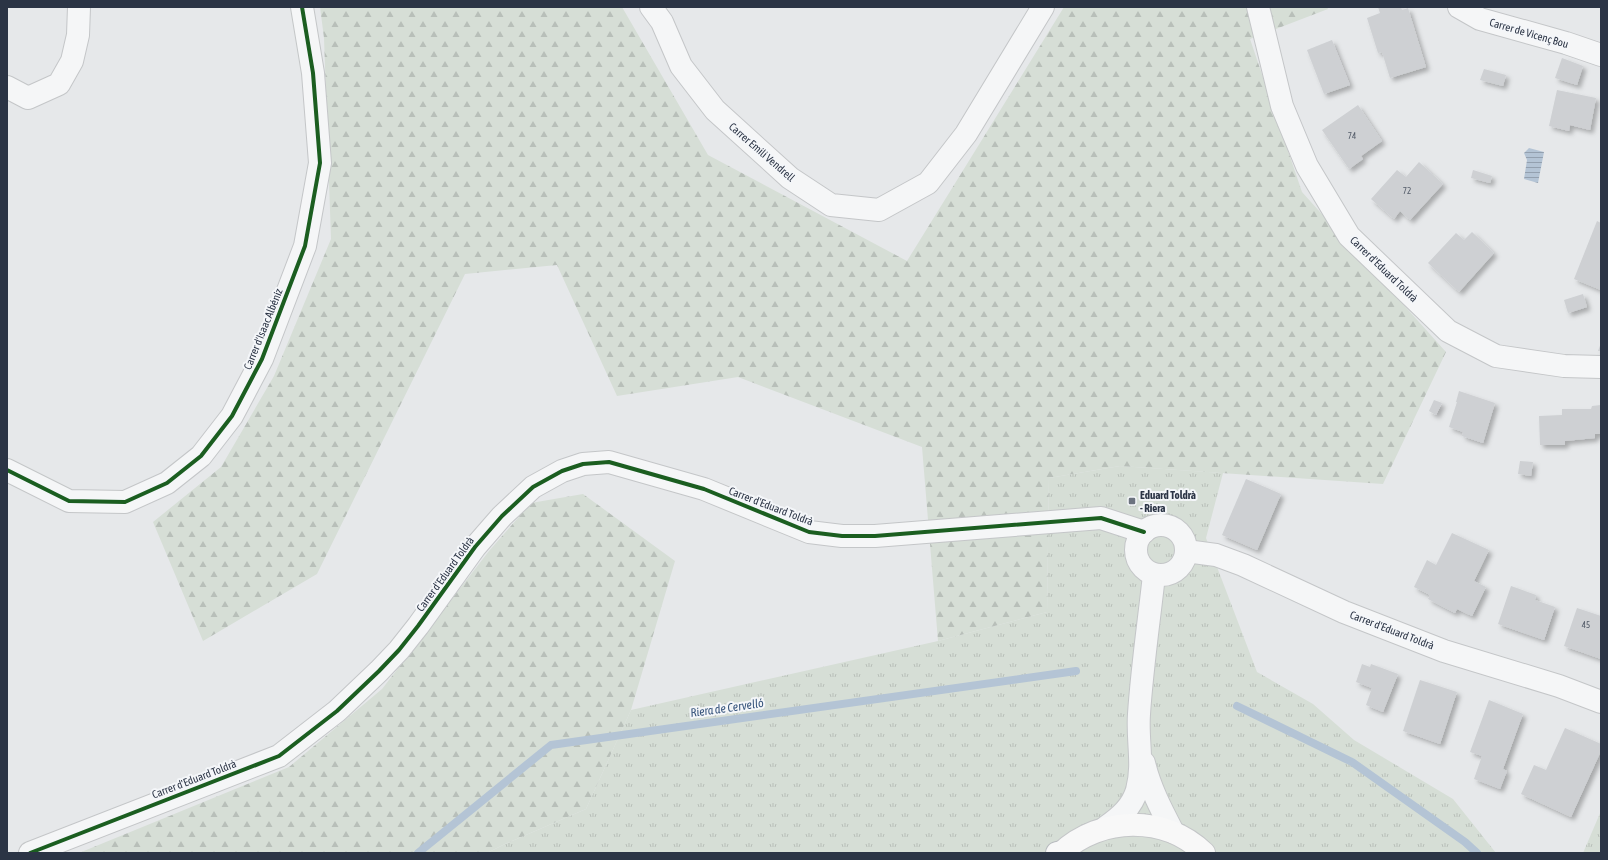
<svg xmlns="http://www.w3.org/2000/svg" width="1608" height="860" font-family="'Asap Condensed',sans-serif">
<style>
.grass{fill:url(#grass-tufts)}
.forest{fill:url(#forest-firs)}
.water{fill:url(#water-rules)}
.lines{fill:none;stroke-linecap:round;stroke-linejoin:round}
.stream{stroke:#b4c4d5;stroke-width:8}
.building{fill:#ced0d3;filter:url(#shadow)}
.street-casing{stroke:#c4c6c8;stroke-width:24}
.secondary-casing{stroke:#c4c6c8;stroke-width:24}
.highway-casing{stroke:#b8bbbf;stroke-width:24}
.street{stroke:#f5f6f7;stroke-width:22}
.secondary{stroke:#f8f8f8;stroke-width:22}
.highway{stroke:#f8f8f8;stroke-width:22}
.cycleway-casing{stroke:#f4f6f9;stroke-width:6}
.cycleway{stroke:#1b5e20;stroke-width:4}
.poi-dot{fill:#6c737f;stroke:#f4f6f9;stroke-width:1.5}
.labels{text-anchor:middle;stroke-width:4;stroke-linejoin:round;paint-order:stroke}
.number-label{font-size:9px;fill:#545c69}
.street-label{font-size:11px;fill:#2b3445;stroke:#f4f6f9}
.poi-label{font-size:11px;font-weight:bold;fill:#2b3445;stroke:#f4f6f9;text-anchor:start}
.water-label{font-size:12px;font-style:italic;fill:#34527a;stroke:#f4f6f9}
</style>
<defs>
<pattern id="grass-tufts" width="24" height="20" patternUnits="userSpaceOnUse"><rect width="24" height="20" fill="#d6ded6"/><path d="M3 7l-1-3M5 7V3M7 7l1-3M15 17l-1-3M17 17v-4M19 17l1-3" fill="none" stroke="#b8bfb9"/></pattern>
<pattern id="forest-firs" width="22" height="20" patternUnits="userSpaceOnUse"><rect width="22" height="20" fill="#d6ded6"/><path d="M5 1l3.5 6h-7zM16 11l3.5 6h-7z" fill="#b8bfb9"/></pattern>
<pattern id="water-rules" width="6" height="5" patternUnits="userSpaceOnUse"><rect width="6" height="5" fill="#b4c4d5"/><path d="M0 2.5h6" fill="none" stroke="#93a0af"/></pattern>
<filter id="shadow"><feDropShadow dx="3.5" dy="3.5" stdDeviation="2" flood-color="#0004"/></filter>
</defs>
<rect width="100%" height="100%" fill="#e6e8ea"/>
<g class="grass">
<path d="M1120,466L1223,473L1206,538L1257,672L1313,704L1354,740L1453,799L1496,853H487L505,844L586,809L631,710L938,641L1047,612L1049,478Z"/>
<path d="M1601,811V853H1583Z"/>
</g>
<g class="forest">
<path d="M320,7H622L708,155L907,261L1064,7H1327L1328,9L1250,39L1302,192L1446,352L1383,484L1120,466L1049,478L1047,612L938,641L922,447L738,377L617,396L557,265L465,274L317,574L203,641L153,522L221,467L274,376L331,239L324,38Z"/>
<path d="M583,494L675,561L631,710L586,809L505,844L487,853H79L289,767L382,689L489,551L531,503Z"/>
</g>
<path class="water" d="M1529,148L1544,152L1538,183L1524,179L1527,160L1524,153Z"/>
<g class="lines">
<g class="stream">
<path d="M1237,706L1352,762L1465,842L1477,853"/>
<path d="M418,853L551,745L1076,671"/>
</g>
</g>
<g class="building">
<path d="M1378,7H1401L1402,10L1408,8L1426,67L1390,78L1382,52L1378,53L1367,18L1380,13Z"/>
<path d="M1332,40L1350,85L1324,94L1307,50Z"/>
<path d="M1562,58L1583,66L1577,85L1555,78Z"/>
<path d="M1484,69L1506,75L1503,86L1480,80Z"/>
<path d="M1557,90L1596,98L1590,130L1570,125L1569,131L1549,126Z"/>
<path d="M1358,105L1382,141L1361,156L1363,159L1349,169L1322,130Z"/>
<path d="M1419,162L1443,184L1410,220L1400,211L1394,219L1371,199L1397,170L1406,177Z"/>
<path d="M1473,170L1492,176L1490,183L1471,178Z"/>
<path d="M1597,221L1601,223V290L1574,279Z"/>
<path d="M1472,232L1494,253L1459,292L1428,263L1456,233L1464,240Z"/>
<path d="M1583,294L1587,307L1568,313L1564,300Z"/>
<path d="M1601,343V351H1598Z"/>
<path d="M1459,391L1495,403L1483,443L1462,436L1463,432L1449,427L1457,402H1456Z"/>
<path d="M1434,400L1442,403L1436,415L1429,411Z"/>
<path d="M1601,405V434H1595V438L1565,441V445H1540L1539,416L1562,415V409H1591L1592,406Z"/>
<path d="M1520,461L1533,462L1531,476L1518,474Z"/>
<path d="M1246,479L1281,494L1257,550L1222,535Z"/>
<path d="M1452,533L1489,550L1474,581L1486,587L1472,616L1457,609L1455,613L1428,599L1430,595L1414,587L1427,560L1436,565Z"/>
<path d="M1511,586L1536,595L1535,600L1555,607L1544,640L1498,624Z"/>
<path d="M1577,608L1601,616V659L1564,646Z"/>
<path d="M1362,664L1370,667L1371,664L1398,674L1383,712L1366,705L1372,688L1356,682Z"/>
<path d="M1420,680L1457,692L1440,744L1403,731Z"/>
<path d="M1489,700L1523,714L1503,769L1507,771L1500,789L1474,779L1482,756L1470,752Z"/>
<path d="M1565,728L1601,744V751L1571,817L1521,794L1534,765L1546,770Z"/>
</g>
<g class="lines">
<defs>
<g id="street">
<path d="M651,7L662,22L681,66L715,110L790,178L831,205L879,210L928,183L966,134L1043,7"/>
<path d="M1258,7L1282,106L1307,166L1349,236L1448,331L1496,356L1564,366L1601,367"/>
<path d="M1459,7L1480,19L1566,43L1601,55"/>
<path d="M7,87L28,98L59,84L72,61L78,35L79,7"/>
<path d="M7,470L69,501L125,502L167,483L201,456L232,416L262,359L305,246L320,163L313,73L302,7"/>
<circle cx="1161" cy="550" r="25"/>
<path d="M1186,551L1216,555L1243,565L1344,612L1444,651L1559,686L1601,702"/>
<path d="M1144,763C1150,788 1161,809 1173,832"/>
<path d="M1106,827C1120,817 1132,807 1137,790C1144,764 1137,741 1139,714C1142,668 1149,621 1154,575"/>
<path d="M30,853L279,756L337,711L379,671L399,650L418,626L475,547L502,516L533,487L562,471L583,464L609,462L704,489L809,532L842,536H875L1101,518L1144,532"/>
</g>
<path id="secondary" d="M1061,853C1101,816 1165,815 1204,853"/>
<path id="highway" d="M1057,853L1062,852"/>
</defs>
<use href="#street" class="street-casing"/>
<use href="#secondary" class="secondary-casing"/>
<use href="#highway" class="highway-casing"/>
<use href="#street" class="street"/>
<use href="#secondary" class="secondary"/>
<use href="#highway" class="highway"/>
<defs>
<g id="cycleway">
<path d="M7,470L69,501L125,502L167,483L201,456L232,416L262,359L305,246L320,163L313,73L302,7"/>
<path d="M30,853L279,756L337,711L379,671L399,650L418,626L475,547L502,516L533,487L562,471L583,464L609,462L704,489L809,532L842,536H875L1101,518L1144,532"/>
</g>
</defs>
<use href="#cycleway" class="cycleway-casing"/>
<use href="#cycleway" class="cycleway"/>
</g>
<rect class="poi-dot" x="1128" y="497" width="8" height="8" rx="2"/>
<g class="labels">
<g class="number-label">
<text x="1352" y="139">74</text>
<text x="1407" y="194">72</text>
<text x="1586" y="628">45</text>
</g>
<g class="street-label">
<text transform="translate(1529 33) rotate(16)" y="4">Carrer de Vicenç Bou</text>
<text transform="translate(762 152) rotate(41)" y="4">Carrer Emili Vendrell</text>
<text transform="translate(1384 269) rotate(44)" y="4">Carrer d'Eduard Toldrà</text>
<text transform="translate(263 329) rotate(-68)" y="4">Carrer d'Isaac Albéniz</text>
<text transform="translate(771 506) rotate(21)" y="4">Carrer d'Eduard Toldrà</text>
<text transform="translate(445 574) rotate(-54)" y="4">Carrer d'Eduard Toldrà</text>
<text transform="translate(1392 630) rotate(21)" y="4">Carrer d'Eduard Toldrà</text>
<text transform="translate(194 779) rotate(-21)" y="4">Carrer d'Eduard Toldrà</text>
</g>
<g class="poi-label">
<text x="1140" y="499">Eduard Toldrà<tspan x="1140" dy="13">- Riera</tspan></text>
</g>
<g class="water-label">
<text transform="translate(727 708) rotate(-8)" y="4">Riera de Cervelló</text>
</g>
</g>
<rect width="1608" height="860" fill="none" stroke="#2b3445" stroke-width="16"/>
</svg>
